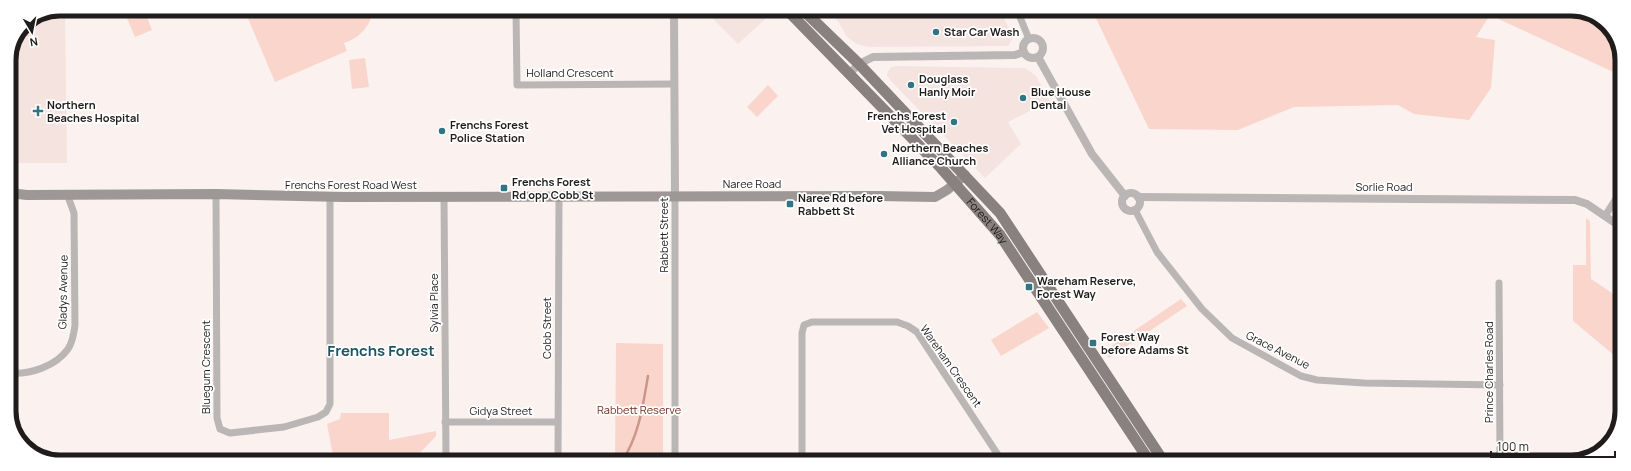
<svg xmlns="http://www.w3.org/2000/svg" width="1631" height="471" font-family="Manrope,sans-serif">
<style>
.built{fill:#f5e3df}
.green{fill:#f9d5cb}
.lines{fill:none;stroke-linecap:round;stroke-linejoin:round}
.stream{stroke:#cb9587;stroke-width:2.5}
.minor{stroke:#b9b6b5;stroke-width:7}
.tertiary{stroke:#b9b6b5;stroke-width:8}
.secondary{stroke:#9d9796;stroke-width:10}
.primary{stroke:#888180;stroke-width:11}
.poi-dot{fill:#317585;stroke:#fff;stroke-width:1.5}
.labels{text-anchor:middle;stroke-width:3.5;stroke-linejoin:round;paint-order:stroke}
.poi-label{font-size:11px;font-weight:bold;fill:#1f1c1b;stroke:#fff;text-anchor:start}
.street-label{font-size:11px;fill:#1f1c1b;stroke:#fff}
.park-label{font-size:11px;fill:#702e1d;stroke:#fff}
.district-label{font-size:15px;font-weight:bold;fill:#1d5461;stroke:#fff}
.rim{fill:none;stroke:#1f1c1b;stroke-width:5}
</style>
<rect width="100%" height="100%" fill="#fbf2ef"/>
<g class="built">
<path d="M60,9H65L67,163H9V60L24,24Z"/>
<path d="M704,10H771L773,12L738,44Z"/>
<path d="M826,10H1000L1013,37L1008,46L868,47L857,44L847,37L838,21Z"/>
<path d="M897,66L1025,68L1036,76L1050,101L1008,122L1021,144L985,178L891,81L887,76L888,71L891,67Z"/>
</g>
<g class="green">
<path d="M123,9H144L152,30L135,37Z"/>
<path d="M244,9H374C370,26 360,38 344,43L347,51L275,82Z"/>
<path d="M1092,10L1584,11L1610,27L1622,56V76L1490,15L1476,37L1495,40L1491,88L1469,120L1414,114L1398,105L1294,107L1238,130L1149,129Z"/>
<path d="M365,58L369,87L352,89L349,60Z"/>
<path d="M768,85L778,96L757,117L747,107Z"/>
<path d="M1586,218L1590,221L1591,279L1621,299V361L1573,321V265H1586Z"/>
<path d="M1181,299L1187,306L1109,358L1104,351Z"/>
<path d="M1037,312L1049,328L1001,356L991,340Z"/>
<path d="M616,343L663,344V461H615Z"/>
<path d="M341,413H389V440L436,431V436L412,461H389L377,455L346,461H334L327,424L340,419Z"/>
</g>
<g class="lines">
<path class="stream" d="M622,461C639,436 643,405 648,376"/>
<g class="minor">
<path d="M516,10L517,85L674,84"/>
<path d="M1017,10L1029,39"/>
<path d="M216,194L217,418L220,429L230,433L284,427L318,417L326,412L330,404V197"/>
<path d="M675,196V461"/>
<path d="M444,197L446,458"/>
<path d="M1135,210L1157,252L1202,309L1232,338L1301,376L1317,380L1364,383L1500,385"/>
<path d="M1605,216L1621,191"/>
<path d="M1499,283L1500,462"/>
<path d="M9,373C30,375 56,366 68,349C73,342 74,333 75,325L74,213L67,194"/>
<path d="M1620,401L1617,392L1620,384"/>
<path d="M445,422H557"/>
<path d="M558,461L559,196"/>
<path d="M802,461V333L804,325L812,322H897L908,326L917,332L1002,461"/>
</g>
<g class="tertiary">
<path d="M674,10L675,196"/>
<circle cx="1033" cy="48" r="10"/>
<path d="M1038,57L1092,154L1125,196"/>
<path d="M849,74L859,64L873,57L1015,55L1024,52"/>
<circle cx="1131" cy="202" r="9"/>
<path d="M1138,197L1575,200L1587,204L1621,227"/>
</g>
<path class="secondary" d="M9,193L27,195L216,194L344,197L877,196L935,197L947,190L965,175"/>
<g class="primary">
<path id="s1" d="M787,10L941,168L1000,235L1150,462"/>
<path d="M803,10L859,64L1000,213L1164,462"/>
</g>
</g>
<g class="poi-dot">
<circle cx="936" cy="32" r="4"/>
<circle cx="911" cy="85" r="4"/>
<circle cx="1023" cy="98" r="4"/>
<path d="M36 105h4v4h4v4h-4v4h-4v-4h-4v-4h4z"/>
<circle cx="954" cy="122" r="4"/>
<circle cx="442" cy="131" r="4"/>
<circle cx="884" cy="154" r="4"/>
<rect x="500" y="184" width="8" height="8" rx="2"/>
<rect x="786" y="200" width="8" height="8" rx="2"/>
<rect x="1025" y="283" width="8" height="8" rx="2"/>
<rect x="1089" y="339" width="8" height="8" rx="2"/>
</g>
<g class="labels">
<g class="poi-label">
<text x="944" y="36">Star Car Wash</text>
<text x="919" y="83">Douglass<tspan x="919" dy="13">Hanly Moir</tspan></text>
<text x="1031" y="96">Blue House<tspan x="1031" dy="13">Dental</tspan></text>
<text x="47" y="109">Northern<tspan x="47" dy="13">Beaches Hospital</tspan></text>
<text x="946" y="120" text-anchor="end">Frenchs Forest<tspan x="946" dy="13">Vet Hospital</tspan></text>
<text x="450" y="129">Frenchs Forest<tspan x="450" dy="13">Police Station</tspan></text>
<text x="892" y="152">Northern Beaches<tspan x="892" dy="13">Alliance Church</tspan></text>
<text x="512" y="186">Frenchs Forest<tspan x="512" dy="13">Rd opp Cobb St</tspan></text>
<text x="798" y="202">Naree Rd before<tspan x="798" dy="13">Rabbett St</tspan></text>
<text x="1037" y="285">Wareham Reserve,<tspan x="1037" dy="13">Forest Way</tspan></text>
<text x="1101" y="341">Forest Way<tspan x="1101" dy="13">before Adams St</tspan></text>
</g>
<g class="street-label">
<text x="570" y="77">Holland Crescent</text>
<text x="752" y="188">Naree Road</text>
<text x="351" y="189">Frenchs Forest Road West</text>
<text x="1384" y="191">Sorlie Road</text>
<text dy="4" stroke="none"><textPath href="#s1" startOffset="291">Forest Way</textPath></text>
<text transform="translate(664 235) rotate(-90)" y="4">Rabbett Street</text>
<text transform="translate(63 292) rotate(-89)" y="4">Gladys Avenue</text>
<text transform="translate(434 303) rotate(-90)" y="4">Sylvia Place</text>
<text transform="translate(547 328) rotate(-90)" y="4">Cobb Street</text>
<text transform="translate(1278 350) rotate(27)" y="4">Grace Avenue</text>
<text transform="translate(951 366) rotate(55)" y="4">Wareham Crescent</text>
<text transform="translate(206 367) rotate(-90)" y="4">Bluegum Crescent</text>
<text transform="translate(1489 372) rotate(-90)" y="4">Prince Charles Road</text>
<text x="501" y="415">Gidya Street</text>
</g>
<g class="park-label">
<text x="639" y="414">Rabbett Reserve</text>
</g>
<g class="district-label">
<text x="381" y="356">Frenchs Forest</text>
</g>
</g>
<path d="M0 0H1631V471H0ZM60 16H1571A44 44 0 0 1 1615 60V411A44 44 0 0 1 1571 455H60A44 44 0 0 1 16 411V60A44 44 0 0 1 60 16Z" fill="#fff" fill-rule="evenodd"/>
<path class="rim" d="M60 16H1571A44 44 0 0 1 1615 60V411A44 44 0 0 1 1571 455H60A44 44 0 0 1 16 411V60A44 44 0 0 1 60 16Z"/>
<g transform="translate(32 32) rotate(170)" stroke="#ffffff" stroke-width="3" paint-order="stroke">
<path d="M0-3L7 15L0 10L-7 15Z" fill="#1f1c1b"/>
<text y="-6" font-size="11" font-weight="bold" text-anchor="middle" fill="#1f1c1b">N</text>
</g>
<path d="M1491 451v6h124v-6" fill="none" stroke="#1f1c1b" stroke-width="2"/>
<text x="1497" y="451" font-size="12" fill="#1f1c1b" stroke="#ffffff" stroke-width="3" paint-order="stroke">100 m</text>
</svg>
